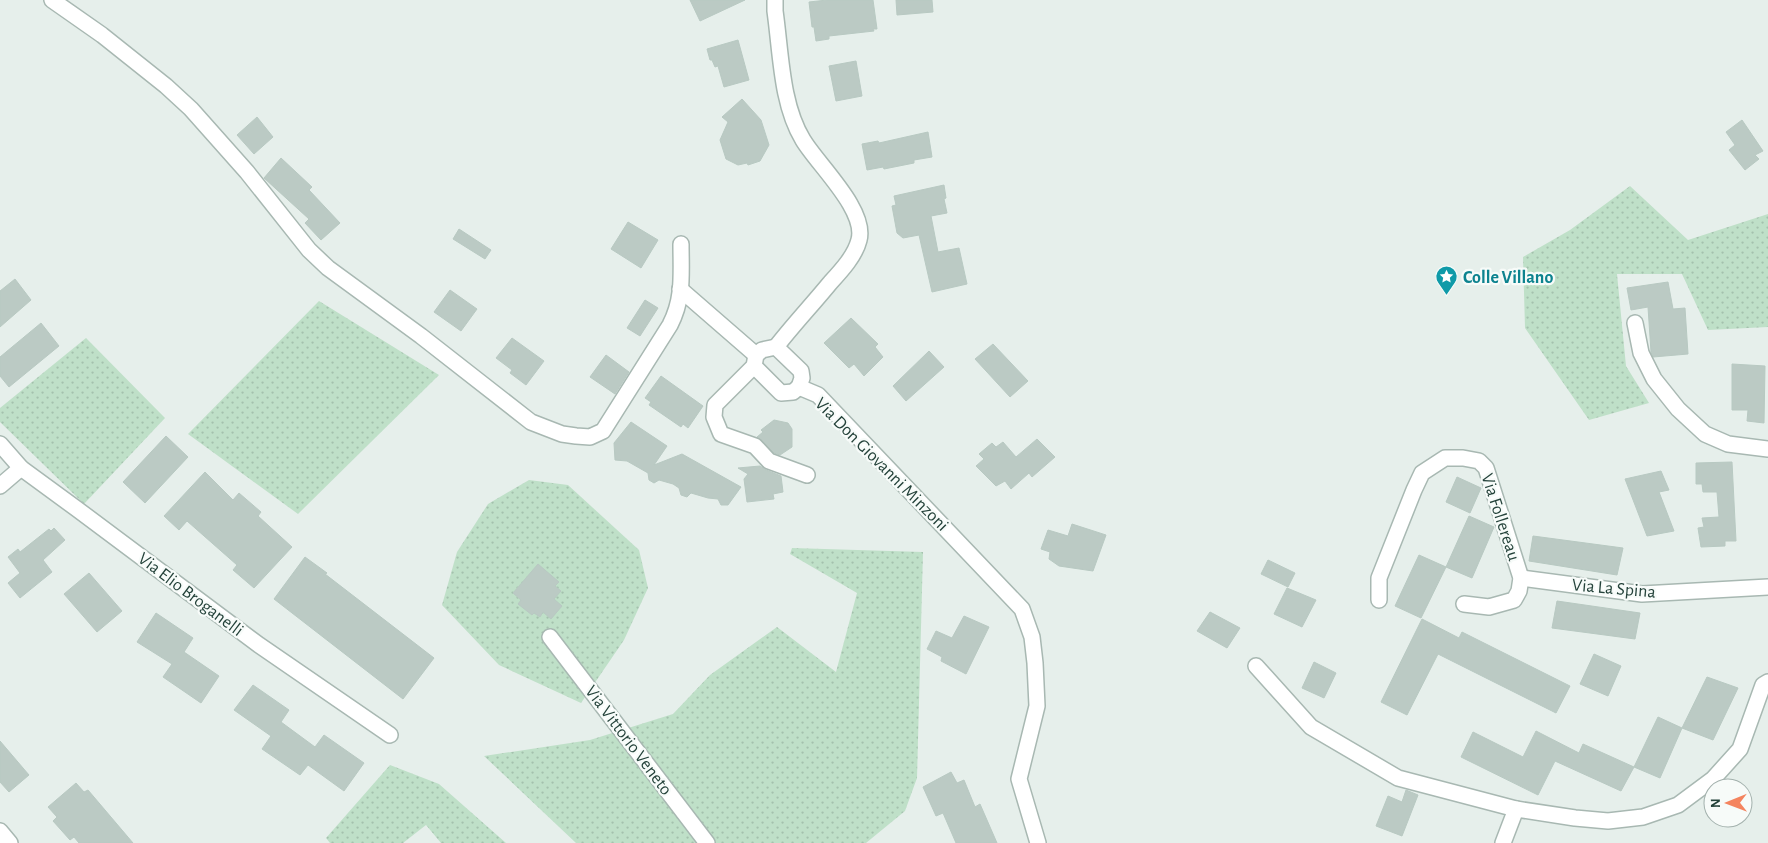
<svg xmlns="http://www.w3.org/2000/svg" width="1768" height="843" font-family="'Alegreya Sans',sans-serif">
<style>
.grass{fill:url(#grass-dots)}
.building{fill:#bbcac4;stroke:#b8c9c2}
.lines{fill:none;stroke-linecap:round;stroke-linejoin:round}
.minor-casing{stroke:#a8b8b2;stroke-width:18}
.minor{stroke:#fff;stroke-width:15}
.labels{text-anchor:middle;stroke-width:4.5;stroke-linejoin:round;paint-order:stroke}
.culture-label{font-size:18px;font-weight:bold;fill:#0d838f;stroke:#f7fbf9;text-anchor:start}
.street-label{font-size:18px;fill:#24423a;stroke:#f7fbf9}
</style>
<defs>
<pattern id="grass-dots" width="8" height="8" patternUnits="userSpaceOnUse" patternTransform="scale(1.25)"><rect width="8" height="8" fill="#bfe0c8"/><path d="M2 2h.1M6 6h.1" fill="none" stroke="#a4c1ad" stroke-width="1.8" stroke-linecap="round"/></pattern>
</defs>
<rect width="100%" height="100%" fill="#e6efeb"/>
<g class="grass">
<path d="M1630,186L1688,240L1768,214V327L1708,330L1682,274H1617L1626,366L1649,403L1589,420L1525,328L1523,257L1570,230Z"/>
<path d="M319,301L439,375L298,514L188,434Z"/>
<path d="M86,338L165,418L84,504L0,422V408Z"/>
<path d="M529,480L568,485L639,550L648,588L624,640L581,703L499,665L442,605L457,552L488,504Z"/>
<path d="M792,548L923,552L917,778L905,811L866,843H576L484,756L590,740L673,714L710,675L777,627L836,672L857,593L790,554Z"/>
<path d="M390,765L439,784L506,843H441L426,825L403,843H330L326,838Z"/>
</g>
<g class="building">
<path d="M690,0H745L700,21Z"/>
<path d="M827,0H873L877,29H873L874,31L829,36V39L816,41L814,27H812L809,2Z"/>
<path d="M896,0H932L933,12L897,15Z"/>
<path d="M738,40L749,80L724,87L718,66L715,67L712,60H710L707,49Z"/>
<path d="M856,61L862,96L836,101L829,66Z"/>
<path d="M742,99L761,120L769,145L760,161L748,165L747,163L738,165L726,159L720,140L728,122L722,117Z"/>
<path d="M257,117L273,137L254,154L237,135Z"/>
<path d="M1742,120L1763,151L1755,155L1759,159L1745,170L1729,150L1735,145L1726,132Z"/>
<path d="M928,132L932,157L914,160V163L884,169L883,167L867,170L862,144L878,141L879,143Z"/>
<path d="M281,158L312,187L309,190L340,223L321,240L305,223L309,219L264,178Z"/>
<path d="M944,185L946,198L944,199L947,213L931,216L938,252L959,248L967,284L932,292L919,235L903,238L897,233L892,206L896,205L894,196Z"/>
<path d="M628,222L658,240L641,268L611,249Z"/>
<path d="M459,229L491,250L485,259L453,239Z"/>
<path d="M15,279L31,300L0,327V291Z"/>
<path d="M1668,282L1673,309L1685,308L1688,354L1653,357L1651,352L1648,307L1631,310L1627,288Z"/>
<path d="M450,290L477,309L461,331L434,312Z"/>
<path d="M645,300L658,308L640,336L627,328Z"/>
<path d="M851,318L878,344L875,347L883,357L864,376L854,364L849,368L824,343Z"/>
<path d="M41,323L59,346L9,387L0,376V357Z"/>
<path d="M512,338L544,361L526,385L510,373L512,370L496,358Z"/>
<path d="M993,344L1028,381L1010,397L975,359Z"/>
<path d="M929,351L944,367L906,401L893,386Z"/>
<path d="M606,355L629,372L615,394L590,377Z"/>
<path d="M1732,364L1765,366L1764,423L1747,421L1748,410H1732Z"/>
<path d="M661,376L703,406L688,428L683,424L681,427L649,405L651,402L645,398Z"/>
<path d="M774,420L788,423L792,429V447L780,455L774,453L757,437L763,432L761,430Z"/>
<path d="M631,422L667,446L654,465L682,454L741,487L728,505H721L718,499L708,498L691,493L687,497L681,495L679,488L673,484L659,480L654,483L649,480L648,473L627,461L615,460L614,443Z"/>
<path d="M166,436L188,457L145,503L123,482Z"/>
<path d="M1037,439L1055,457L1032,477L1029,473L1011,489L1005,481L996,486L976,466L984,459L979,454L992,443L996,447L1003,442L1016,457Z"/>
<path d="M1732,462L1736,541H1725V546L1701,547L1698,528L1704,527L1702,518L1719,517L1717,492H1703L1702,484H1696V463Z"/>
<path d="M760,466L766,470L781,476L783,492L773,494L774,499L747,502L744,479L748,474L738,468Z"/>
<path d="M1661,471L1669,490L1659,492L1674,531L1647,536L1625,479Z"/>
<path d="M205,472L233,500L239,493L261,512L258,516L292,547L254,588L233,570L237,565L187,521L179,530L164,516Z"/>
<path d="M1457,477L1481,488L1470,513L1446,502Z"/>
<path d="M1469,516L1494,527L1472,578L1446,567Z"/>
<path d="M1072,524L1106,535L1093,571L1059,566L1049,559L1050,552L1041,549L1048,530L1068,536Z"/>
<path d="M54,528L65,540L43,560L52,572L20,598L8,583L20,573L8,557L18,549L20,552L49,529L51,531Z"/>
<path d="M1533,536L1623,548L1617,575L1529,561Z"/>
<path d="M1419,555L1446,567L1421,618L1395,606Z"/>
<path d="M305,557L327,573L325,574L434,658L403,699L274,599Z"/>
<path d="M1268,560L1295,573L1288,587L1261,574Z"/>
<path d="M538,564L559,582L555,586L561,591L554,599L562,606L551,619L543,612L540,617L534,613L532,615L518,604L521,600L513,593Z"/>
<path d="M89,573L122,611L97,632L64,594Z"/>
<path d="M1287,588L1316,600L1302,627L1274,614Z"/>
<path d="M1557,601L1640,613L1635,639L1552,628Z"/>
<path d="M1210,612L1240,628L1227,648L1197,631Z"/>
<path d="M156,613L193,638L184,652L219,676L201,703L163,677L172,664L137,642Z"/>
<path d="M964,616L989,627L966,674L941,661L942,657L927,649L936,631L952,638Z"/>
<path d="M1422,619L1459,638L1462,632L1570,686L1556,713L1438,654L1407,715L1381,702Z"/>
<path d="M1594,654L1621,666L1608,696L1580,684Z"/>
<path d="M1314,662L1336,673L1324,698L1302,688Z"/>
<path d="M1707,677L1738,688L1713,740L1682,728Z"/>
<path d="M253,685L289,710L281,722L315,747L324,735L364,763L344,791L308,765L300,775L262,749L271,736L234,710Z"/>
<path d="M1658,717L1682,728L1660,778L1634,767Z"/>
<path d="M1536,731L1579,753L1583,744L1634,767L1621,791L1555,761L1538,795L1461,757L1473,732L1523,757Z"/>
<path d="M0,741L29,775L9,792L0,782Z"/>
<path d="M951,772L957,783L964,780L975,807L980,804L997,843H956L943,813L936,816L923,787Z"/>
<path d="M76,783L84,792L88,790L133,843H79L74,837L70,840L53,821L57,817L48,807Z"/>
<path d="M1406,790L1418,795L1402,836L1376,826L1388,796L1402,802Z"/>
</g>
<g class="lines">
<defs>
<g id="minor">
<path d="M52,0L102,35L166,86L191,109L247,172L309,250L328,268L421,336L531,422L562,434L576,436L590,437L603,431L670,325C684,298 681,274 681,244"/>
<path d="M775,0V11C781,53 781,104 803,140C818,165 867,210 859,240C855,256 841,271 830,283C812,305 793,325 776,347"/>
<path d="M680,289L756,355"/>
<path d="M1635,323L1641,353L1654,379L1678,409L1705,434L1728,444L1768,449"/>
<path d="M776,347L762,350L756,355L754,366L715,405L714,417L721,434L755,446L769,461L807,475"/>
<path d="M776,347L801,371L802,378L799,387"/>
<path d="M754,366L781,393L793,392L799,387"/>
<path d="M799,387L818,395L1022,609L1032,637L1035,663L1037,706L1019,779L1038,843"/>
<path d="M0,444L21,468L77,509L259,645L390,735"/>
<path d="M0,486L21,468"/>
<path d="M1521,578L1642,594L1768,587"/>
<path d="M1379,600V578L1414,490L1422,473L1445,458H1463L1479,461L1486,468L1521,578L1519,591L1514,600L1489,607L1464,604"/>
<path d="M550,637L707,843"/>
<path d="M1256,666L1311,727L1398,778L1516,809L1575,818L1608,821L1643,817L1678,805L1713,779L1740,749L1763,685L1768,682"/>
<path d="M0,831L10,843"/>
<path d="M1503,843L1516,809"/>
</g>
</defs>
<use href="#minor" class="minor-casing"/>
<use href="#minor" class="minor"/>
</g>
<defs>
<symbol id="sight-pin" viewBox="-11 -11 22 30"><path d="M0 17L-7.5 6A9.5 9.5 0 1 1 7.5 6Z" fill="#0f9aa8" stroke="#f7fbf9"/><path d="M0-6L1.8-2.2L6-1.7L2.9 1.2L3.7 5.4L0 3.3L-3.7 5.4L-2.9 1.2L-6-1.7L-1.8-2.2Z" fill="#fff"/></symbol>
</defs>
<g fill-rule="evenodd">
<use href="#sight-pin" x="1434" y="264" width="25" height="34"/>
</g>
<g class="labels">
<g class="culture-label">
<text x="1463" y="283">Colle Villano</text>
</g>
<g class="street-label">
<text transform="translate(882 464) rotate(45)" y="6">Via Don Giovanni Minzoni</text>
<text transform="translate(1501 517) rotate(72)" y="6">Via Follereau</text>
<text transform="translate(1614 588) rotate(5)" y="6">Via La Spina</text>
<text transform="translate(191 594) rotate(37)" y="6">Via Elio Broganelli</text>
<text transform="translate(629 740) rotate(53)" y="6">Via Vittorio Veneto</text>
</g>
</g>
<g transform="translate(1728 803) rotate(269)"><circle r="24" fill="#f7fbf9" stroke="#a3b1ad"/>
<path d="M0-4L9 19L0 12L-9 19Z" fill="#f4845f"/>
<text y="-8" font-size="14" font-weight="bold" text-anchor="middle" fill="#24423a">N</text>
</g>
</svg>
